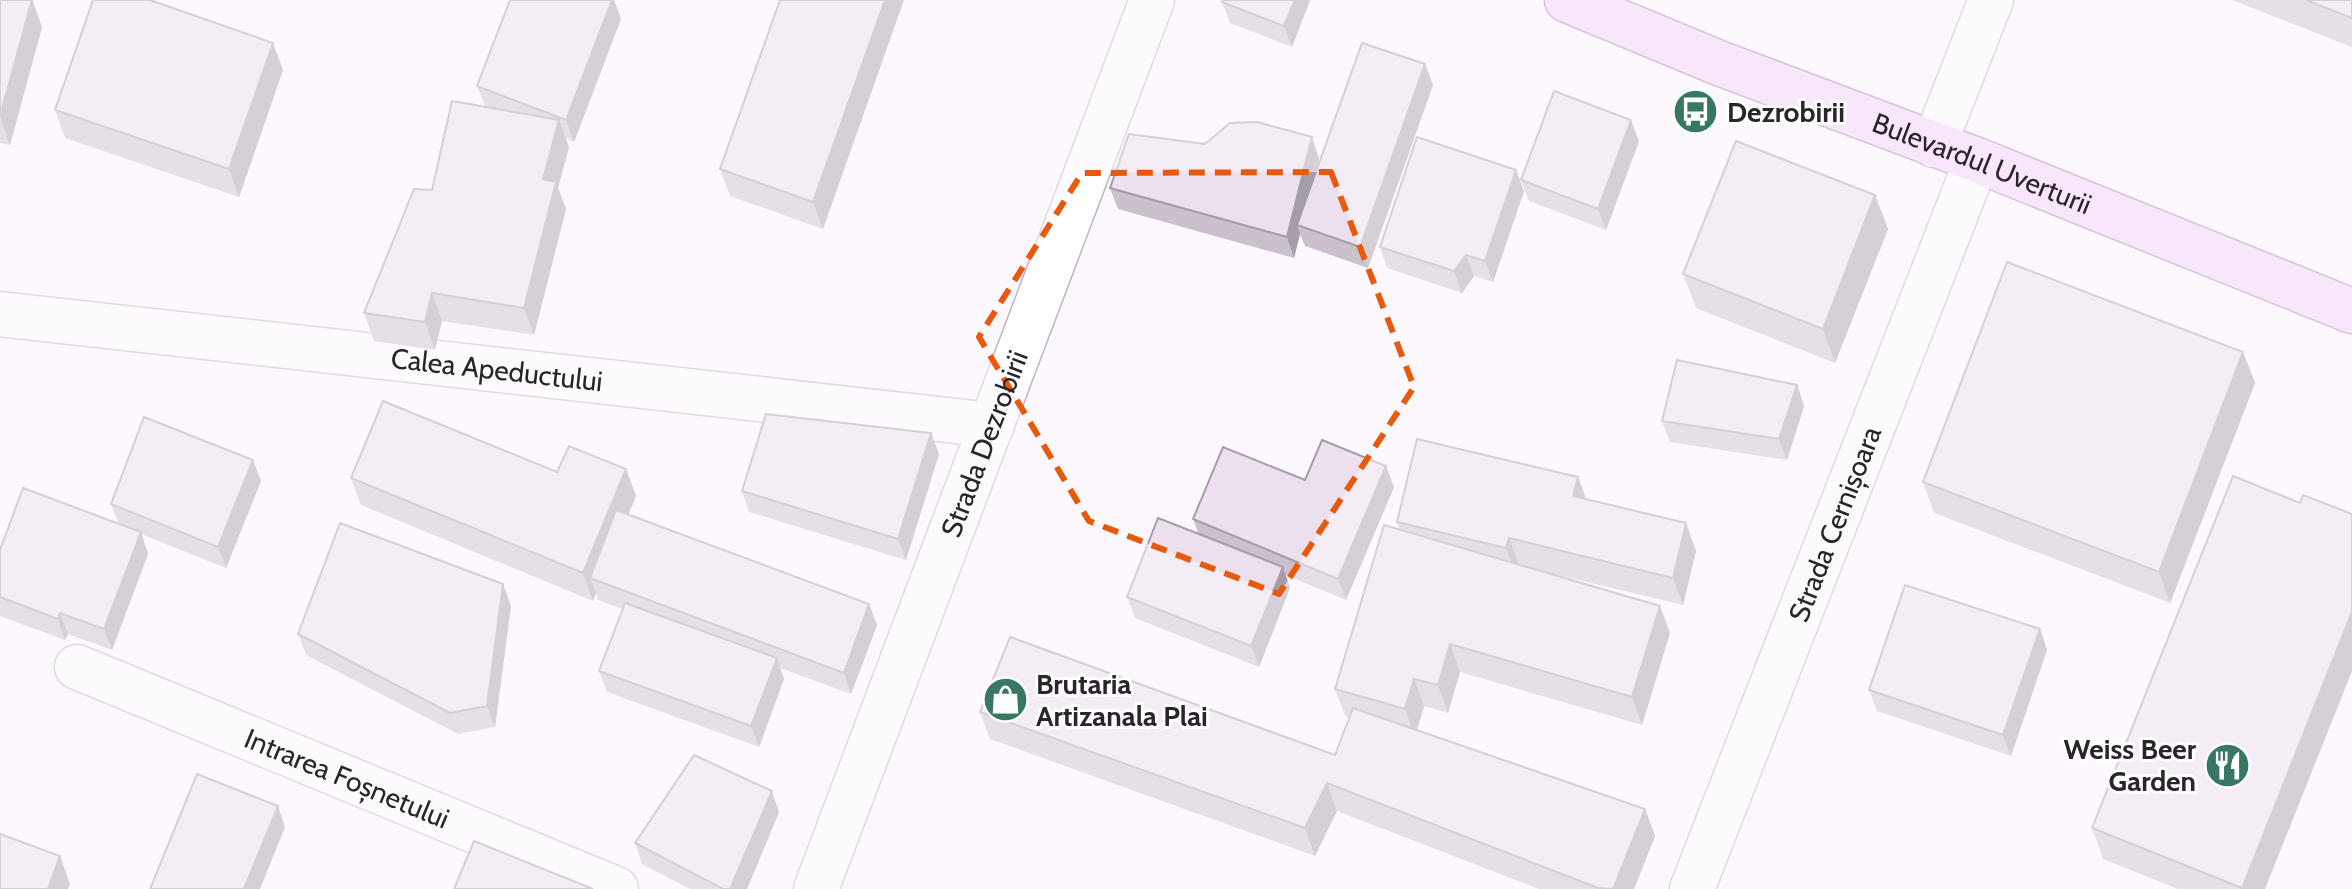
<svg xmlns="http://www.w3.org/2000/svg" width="2352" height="889" font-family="Cabin,sans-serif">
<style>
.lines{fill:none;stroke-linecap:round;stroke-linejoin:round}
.minor-casing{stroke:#bfb4c2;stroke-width:47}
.major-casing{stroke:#a783ae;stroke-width:47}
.minor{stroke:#fff;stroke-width:44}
.major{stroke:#f2d3f8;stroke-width:44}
.wall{fill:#cbc1cd}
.shaded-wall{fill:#a59da7}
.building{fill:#ece0ee;stroke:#a59da7;stroke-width:2}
.marked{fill:none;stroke:#e8590c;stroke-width:6;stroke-dasharray:16 10;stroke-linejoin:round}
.labels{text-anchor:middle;stroke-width:6;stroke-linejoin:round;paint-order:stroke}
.poi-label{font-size:28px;font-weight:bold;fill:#2a252b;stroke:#fff;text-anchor:start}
.street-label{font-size:28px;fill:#2a252b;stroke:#fff}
</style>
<rect width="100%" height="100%" fill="#fdf8fe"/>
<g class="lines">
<defs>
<g id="minor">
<path d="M1934,145L1991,0"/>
<path id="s1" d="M0,314L992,425"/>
<path id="s2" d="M77,667L616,889"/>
<path id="s3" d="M816,889L1152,0"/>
<path id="s4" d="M1692,889L1977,160"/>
</g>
<g id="major">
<path id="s5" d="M1567,0L1719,63L1977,160L2352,311"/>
</g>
</defs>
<use href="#minor" class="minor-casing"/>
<use href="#major" class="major-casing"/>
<use href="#minor" class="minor"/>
<use href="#major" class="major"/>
</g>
<g class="wall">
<path d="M0,0H32L42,27L10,145L0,143Z"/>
<path d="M510,0H614L621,19L574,142L565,138L569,147L558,188L566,209L534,335L442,321L435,350L374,341L364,313L432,190L485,106L477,86Z"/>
<path d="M780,0L823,229L730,196L720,169Z"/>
<path d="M1223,0H1310L1292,47L1230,23L1222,2Z"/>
<path d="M2232,0H2352V47Z"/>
<path d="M1425,64L1433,85L1368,268L1305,246L1300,234L1294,258L1118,209L1110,188L1205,144L1319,158L1316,173Z"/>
<path d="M283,70L239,197L65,138L55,110Z"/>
<path d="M1639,141L1606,230L1529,201L1521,180Z"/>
<path d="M1524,191L1493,282L1474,276L1462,293L1387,268L1380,247Z"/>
<path d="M1875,195L1888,229L1835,363L1696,308L1683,274Z"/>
<path d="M2243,352L2255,383L2170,603L1934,513L1923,482Z"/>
<path d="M1797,385L1804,406L1787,460L1670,442L1662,421Z"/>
<path d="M931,433L939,454L906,560L749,512L742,491Z"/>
<path d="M253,460L261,481L226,568L141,534L148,554L112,650L68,634L65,640L0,616V550L119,524L111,504Z"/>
<path d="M626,469L636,496L628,514L869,604L877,625L851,694L780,668L784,679L759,747L607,692L599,671L623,609L598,600L596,593L593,601L361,505L351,478L557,472Z"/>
<path d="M1578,477L1586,499L1696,551L1683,605L1537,570L1670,633L1642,725L1460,672L1448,713L1424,706L1417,730L1645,809L1655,836L1634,889H1539L1337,811L1315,856L990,739L980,712L1335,755L1349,718L1345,716L1335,689L1400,530L1397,522Z"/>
<path d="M1305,480L1394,487L1346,600L1286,575L1290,588L1259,667L1135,618L1127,597L1198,533L1193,519Z"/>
<path d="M511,606L495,727L458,734L306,655L298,634Z"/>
<path d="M2040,629L2047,650L2011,756L1877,711L1869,690Z"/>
<path d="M779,812L747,889H690L642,864L635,843Z"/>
<path d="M2092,828L2265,889H2178L2103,859Z"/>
</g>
<g class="shaded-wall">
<path d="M32,0L42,27L10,145L0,116Z"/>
<path d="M612,0H614L621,19L574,142L566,120Z"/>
<path d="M885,0H904L823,229L813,202Z"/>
<path d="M1295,0H1310L1292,47L1284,26Z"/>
<path d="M273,43L283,70L239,197L229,169Z"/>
<path d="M1425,64L1433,85L1368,268L1360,247Z"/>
<path d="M559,120L569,147L558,188L566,209L534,335L524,308L543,179Z"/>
<path d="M1631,120L1639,141L1606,230L1598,209Z"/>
<path d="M1312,137L1319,158L1302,226L1297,225L1300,234L1294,258L1287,237Z"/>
<path d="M1516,170L1524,191L1493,282L1485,261Z"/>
<path d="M1875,195L1888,229L1835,363L1823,329Z"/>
<path d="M1466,255L1474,276L1462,293L1454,271Z"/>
<path d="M432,293L442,321L435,350L425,322Z"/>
<path d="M2243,352L2255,383L2170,603L2159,572Z"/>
<path d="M1797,385L1804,406L1787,460L1779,439Z"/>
<path d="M931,433L939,454L906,560L898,539Z"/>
<path d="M253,460L261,481L226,568L218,547Z"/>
<path d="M1386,466L1394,487L1346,600L1338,579Z"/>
<path d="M626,469L636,496L600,582L590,578L596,593L593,601L583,573Z"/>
<path d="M1578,477L1588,504L1573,496Z"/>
<path d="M1686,523L1696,551L1683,605L1673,578Z"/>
<path d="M141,532L148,554L112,650L104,629Z"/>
<path d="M1509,538L1519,565L1516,576L1506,548Z"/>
<path d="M1283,567L1290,588L1259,667L1251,646Z"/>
<path d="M503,584L511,606L495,727L487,706Z"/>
<path d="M869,604L877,625L851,694L844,673Z"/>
<path d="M1660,606L1670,633L1642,725L1632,697Z"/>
<path d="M2352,612V671L2265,889H2242Z"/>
<path d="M60,613L68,634L65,640L58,619Z"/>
<path d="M2040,629L2047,650L2011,756L2003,735Z"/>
<path d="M1450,644L1460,672L1448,713L1438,685Z"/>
<path d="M777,658L784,679L759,747L751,726Z"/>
<path d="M1414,679L1424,706L1415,737L1405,709Z"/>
<path d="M1327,783L1337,811L1315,856L1305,828Z"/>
<path d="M772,791L779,812L747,889H730Z"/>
<path d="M278,806L285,827L260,889H244Z"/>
<path d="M1645,809L1655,836L1634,889H1613Z"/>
<path d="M60,856L70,884L68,889H48Z"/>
</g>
<g class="building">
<path d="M0,0H32L0,116Z"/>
<path d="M93,0H150L273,43L229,169L55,110Z"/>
<path d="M510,0H612L566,120L477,86Z"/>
<path d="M780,0H885L813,202L720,169Z"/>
<path d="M1223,0H1295L1284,26L1222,2Z"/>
<path d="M2306,0H2352V18Z"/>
<path d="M1362,43L1425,64L1360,247L1297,225Z"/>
<path d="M1554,91L1631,120L1598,209L1521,180Z"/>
<path d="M452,101L559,120L543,179L556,182L524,308L432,293L425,322L364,313L414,189L432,190Z"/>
<path d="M1257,122L1312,137L1287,237L1110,188L1129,134L1205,144L1230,123Z"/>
<path d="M1417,137L1516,170L1485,261L1466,255L1454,271L1380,247Z"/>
<path d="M1736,141L1875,195L1823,329L1683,274Z"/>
<path d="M2007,262L2243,352L2159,572L1923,482Z"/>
<path d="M1677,360L1797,385L1779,439L1662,421Z"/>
<path d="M383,401L557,472L569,446L626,469L583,573L351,478Z"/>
<path d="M766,414L931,433L898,539L742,491Z"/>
<path d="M144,417L253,460L218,547L111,504Z"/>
<path d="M1417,439L1578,477L1573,496L1686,523L1673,578L1509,538L1506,548L1397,522Z"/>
<path d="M1322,440L1386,466L1338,579L1193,519L1223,447L1305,480Z"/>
<path d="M2233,476L2300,503L2303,495L2352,514V612L2242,888L2092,828Z"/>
<path d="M23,488L141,532L104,629L60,613L58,619L0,597V550Z"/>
<path d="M616,510L869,604L844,673L590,578Z"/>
<path d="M1158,518L1283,567L1251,646L1127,597Z"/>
<path d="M340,523L503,584L487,706L450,713L298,634Z"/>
<path d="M1384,525L1660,606L1632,697L1450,644L1438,685L1414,679L1405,709L1335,689Z"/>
<path d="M1905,585L2040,629L2003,735L1869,690Z"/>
<path d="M625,603L777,658L751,726L599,671Z"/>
<path d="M1010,637L1335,755L1353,708L1645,809L1613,889L1598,888L1327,783L1305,828L980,712Z"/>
<path d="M694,755L772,791L730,889H723L635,843Z"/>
<path d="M197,774L278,806L244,889H150Z"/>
<path d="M0,834L60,856L48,889H0Z"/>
<path d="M474,841L593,889H454Z"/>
</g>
<path d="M0 0H2352V889H0ZM1331,172L1414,387L1279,594L1089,521L979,337L1082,173Z" fill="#fdf8fe" fill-opacity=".55" fill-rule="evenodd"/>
<path class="marked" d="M1331,172L1414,387L1279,594L1089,521L979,337L1082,173Z"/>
<defs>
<symbol id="bus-disc" viewBox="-11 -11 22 22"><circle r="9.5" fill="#387764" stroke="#fff"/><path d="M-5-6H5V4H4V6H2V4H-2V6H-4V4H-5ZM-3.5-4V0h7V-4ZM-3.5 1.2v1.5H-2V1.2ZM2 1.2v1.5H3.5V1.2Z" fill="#fff"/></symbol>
<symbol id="shop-disc" viewBox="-11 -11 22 22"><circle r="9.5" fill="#387764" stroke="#fff"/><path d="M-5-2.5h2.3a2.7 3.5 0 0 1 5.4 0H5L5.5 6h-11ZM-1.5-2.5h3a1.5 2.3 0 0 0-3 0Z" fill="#fff"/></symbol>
<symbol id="restaurant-disc" viewBox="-11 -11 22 22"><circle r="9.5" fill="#387764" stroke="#fff"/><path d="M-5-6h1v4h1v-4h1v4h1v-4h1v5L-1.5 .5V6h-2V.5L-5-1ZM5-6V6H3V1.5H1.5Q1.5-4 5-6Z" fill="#fff"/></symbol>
</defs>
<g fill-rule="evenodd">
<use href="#bus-disc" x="1670" y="86" width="51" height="51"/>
<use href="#shop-disc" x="980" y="674" width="51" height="51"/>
<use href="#restaurant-disc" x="2202" y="740" width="51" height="51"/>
</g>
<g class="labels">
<g class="poi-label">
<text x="1727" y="122">Dezrobirii</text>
<text x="1036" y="694">Brutaria<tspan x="1036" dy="32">Artizanala Plai</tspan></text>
<text x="2196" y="759" text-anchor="end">Weiss Beer<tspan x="2196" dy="32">Garden</tspan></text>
</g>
<g class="street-label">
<text dy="10" stroke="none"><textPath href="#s5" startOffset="446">Bulevardul Uverturii</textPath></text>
<text dy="10" stroke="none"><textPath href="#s1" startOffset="500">Calea Apeductului</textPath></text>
<text dy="10" stroke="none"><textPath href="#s3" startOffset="476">Strada Dezrobirii</textPath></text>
<text dy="10" stroke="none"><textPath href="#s4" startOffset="392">Strada Cernișoara</textPath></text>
<text dy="10" stroke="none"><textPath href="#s2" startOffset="292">Intrarea Foșnetului</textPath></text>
</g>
</g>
</svg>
